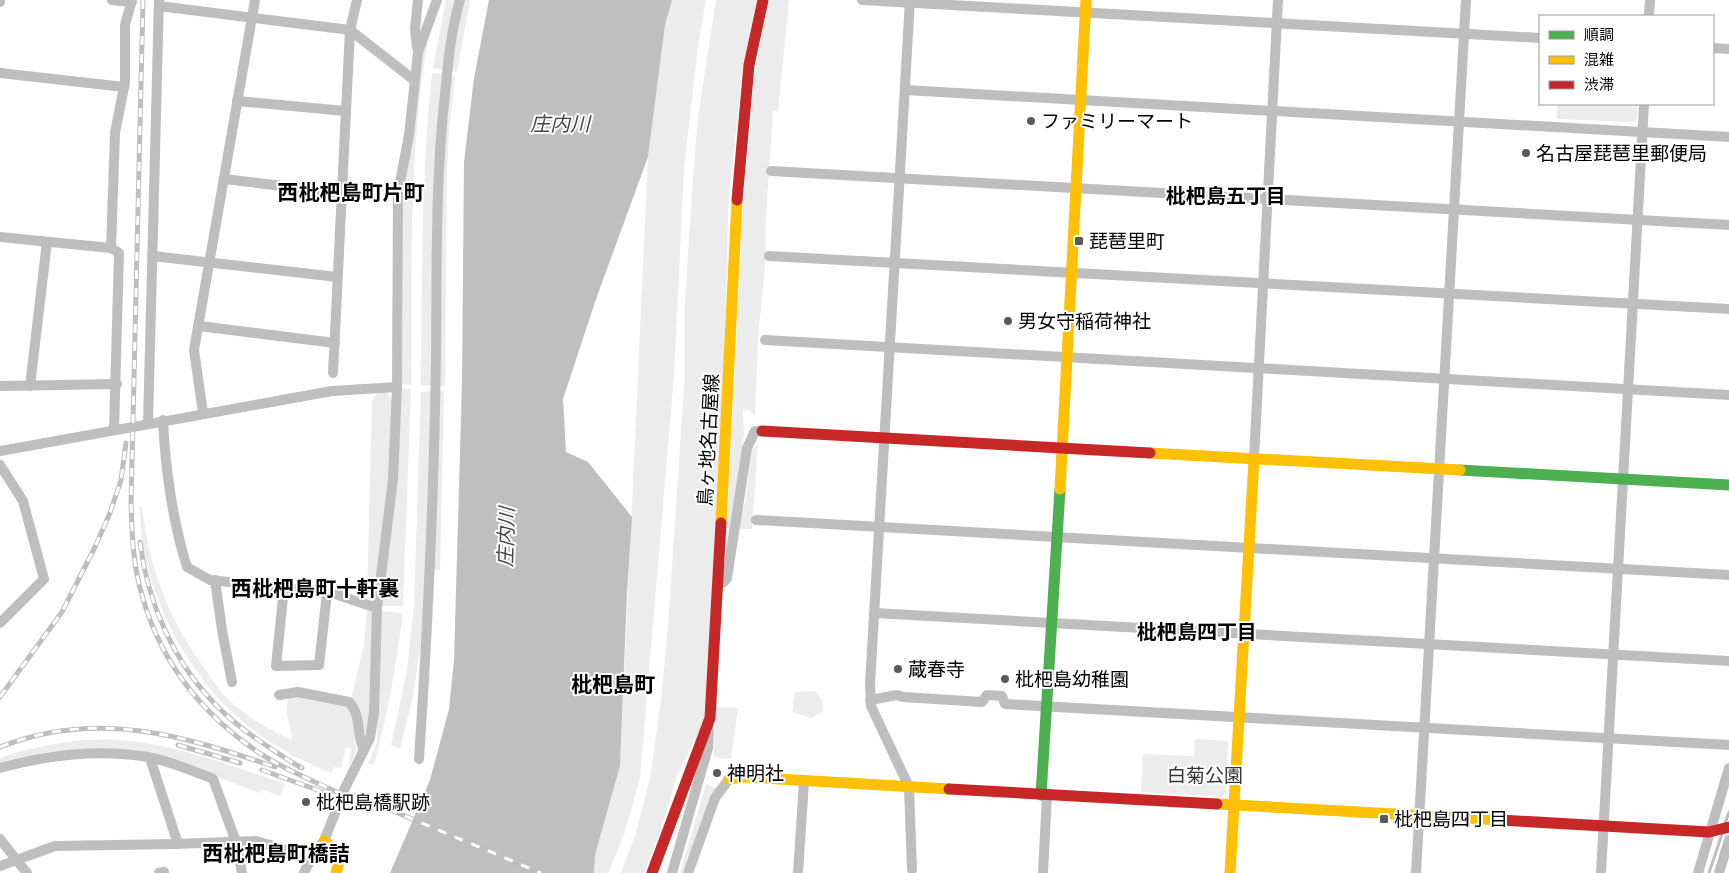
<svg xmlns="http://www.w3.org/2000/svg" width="1729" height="873" font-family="'Space Grotesk','Noto Sans JP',sans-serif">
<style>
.green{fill:#ececec}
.water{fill:#bfbfbf}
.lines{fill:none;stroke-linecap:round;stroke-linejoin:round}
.stream{stroke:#bfbfbf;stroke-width:3}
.street{stroke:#bebebe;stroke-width:10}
.fast{stroke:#4caf50;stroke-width:11}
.slow{stroke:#ffc107;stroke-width:11}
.jam{stroke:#c62828;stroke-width:11}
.rail-casing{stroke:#bebebe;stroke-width:5}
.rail{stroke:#fff;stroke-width:3;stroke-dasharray:9;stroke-linecap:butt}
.poi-dot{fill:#595959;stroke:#fff;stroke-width:2}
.labels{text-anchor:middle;stroke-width:4;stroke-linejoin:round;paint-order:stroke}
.poi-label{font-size:19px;fill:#000;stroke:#fff;text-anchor:start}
.street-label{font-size:19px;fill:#000;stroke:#fff}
.park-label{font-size:19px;fill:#333;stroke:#fff}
.water-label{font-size:20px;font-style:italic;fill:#444;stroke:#fff}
.neighbourhood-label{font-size:20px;font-weight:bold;fill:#000;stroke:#fff}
.quarter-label{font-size:21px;font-weight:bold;fill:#000;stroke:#fff}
</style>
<rect width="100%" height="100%" fill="#fff"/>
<g class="green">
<path d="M446,0H457L444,70L433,68Z"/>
<path d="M463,0H470L457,72L451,71Z"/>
<path d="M672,0H706L698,46L684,169L674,375L640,778L624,835L608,873H594L595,855L620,766L648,157L665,25Z"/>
<path d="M716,0H757L742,72L728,211L724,373L705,721L677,775L660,832L644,873H621L635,836L650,779L661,700L668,626L685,374V301L694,164L698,117Z"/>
<path d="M769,0H789L778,111H773L765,231L766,255L758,339L755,416L749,410L743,411L744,433L725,565L743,211L755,72Z"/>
<path d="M430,28C408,145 412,266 411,385L402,384L403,191L422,56Z"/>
<path d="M432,73L444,74L432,385H421C422,281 421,177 432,73Z"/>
<path d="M450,76L455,77L449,131L447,169L445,386L439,387L441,167Z"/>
<path d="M1557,104H1638L1637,119L1633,122L1557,119Z"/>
<path d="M402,389H411L403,606H382L397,480Z"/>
<path d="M432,391L425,617L413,696L400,748L391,745L407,671L414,606L421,392Z"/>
<path d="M438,391H444L440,570H434Z"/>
<path d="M387,392L392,400L389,479L374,592L367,600L372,402L377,393Z"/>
<path d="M758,444L752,529H738L741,513L745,504L752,450Z"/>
<path d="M139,507H142C150,571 167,616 205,669C212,679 219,691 228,699C246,717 270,730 292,740C291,725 284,714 288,699L297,695L348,704L358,732L354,742L357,749L348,770L351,748L346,747L341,768L334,767L331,773C303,761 276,748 252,729C196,687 155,614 143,545C141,533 141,520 139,507Z"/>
<path d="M367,609L372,613L373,617L369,714L366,732H364L360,714L351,700L364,644Z"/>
<path d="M381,611L403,613C396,664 388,715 374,764H368L377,742Z"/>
<path d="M816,691L822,700L823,711L812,718L792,712L795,692Z"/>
<path d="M716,707L738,708L731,759L713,757Z"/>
<path d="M1195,739L1228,741L1226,793L1222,797L1141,792L1143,754L1194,756Z"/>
<path d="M83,740C94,740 106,739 117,740C175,743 231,766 285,784L280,796L261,789L259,793L188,766L84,750L47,752L17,758L0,763V758C27,748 54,744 83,740Z"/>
<path d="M706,784L717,789L682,873H680Z"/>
</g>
<path class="water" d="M489,0H672L665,25L648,157L596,299L563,399L566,452L588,462L632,517L627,593L620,766L595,855L594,873H390L430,780L449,709L454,660L462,382L464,162L474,78Z"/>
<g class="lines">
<g class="stream">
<path d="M1725,823L1729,812"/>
<path d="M1709,873L1722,834"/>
</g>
<g class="street">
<path d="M112,0L132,2"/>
<path d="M862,0L1540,38"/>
<path d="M910,0L870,684L871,706L909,787L912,870"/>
<path d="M0,2V0"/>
<path d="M159,6L350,30L414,80"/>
<path d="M1649,16L1650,0"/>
<path d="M417,48L415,29L418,0"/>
<path d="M1713,48L1729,49"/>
<path d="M0,73L124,87"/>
<path d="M905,90L1729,137"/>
<path d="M237,101L345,111"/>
<path d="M771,171L1729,225"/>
<path d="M224,179L341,193"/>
<path d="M0,237L111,248L119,253L114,430"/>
<path d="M111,248L115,133L125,82V25L132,0"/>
<path d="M152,256L337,277"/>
<path d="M769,256L1729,309"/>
<path d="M199,326L335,343"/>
<path d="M765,340L1729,395"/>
<path d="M333,373L350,30L357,0"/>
<path d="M0,386L117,384"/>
<path d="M30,386L47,242"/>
<path d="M203,413L194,350L255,0"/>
<path d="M163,420C165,467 173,523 187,567L210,580L332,593L377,608"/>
<path d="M148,423L159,0"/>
<path d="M0,451L332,391L397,387"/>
<path d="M1254,459L1278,0"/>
<path d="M0,465L23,501L44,579L0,623"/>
<path d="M756,520L1729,575"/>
<path d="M215,580L222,630L232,682"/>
<path d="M718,583L724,582L727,578L747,448L755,431H762"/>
<path d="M284,588L276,666L319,665L327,593"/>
<path d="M874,613L1729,661"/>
<path d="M279,695L298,692L349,702C362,716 356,735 364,750"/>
<path d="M870,700L897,695L903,697L982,702L987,695L1002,696L1005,704L1729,745"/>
<path d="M150,758L178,844"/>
<path d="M419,759C428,625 434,492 436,358C437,270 435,182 445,94C448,63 451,30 460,0"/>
<path d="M0,768C47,755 99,749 148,757C170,761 193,771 213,779L236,842L242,873"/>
<path d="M0,839L27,873"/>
<path d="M0,866L55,846L175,844L256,841L281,848L309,862"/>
<path d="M159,873L164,872"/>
<path d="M304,873L313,854L324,841L345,788L370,738L374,713L377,608L393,479L397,387L398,193L409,135L418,52L437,0"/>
<path d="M672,873L708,748L709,729"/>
<path d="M688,873L715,798L729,779"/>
<path d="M798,873L804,782"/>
<path d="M1043,873L1047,795"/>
<path d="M1416,873L1466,0"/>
<path d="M1601,873L1644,104"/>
<path d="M1698,873L1729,768"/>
<path d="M1719,873L1729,840"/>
</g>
<g class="fast">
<path d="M1460,470L1729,485"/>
<path d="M1041,795L1060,489"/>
</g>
<g class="slow">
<path d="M1150,453L1460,470"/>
<path d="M1060,489L1086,0"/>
<path d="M721,523L737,200"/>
<path d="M729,779L744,777L949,789"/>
<path d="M1217,804L1500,820"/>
<path d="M324,841C336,850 342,858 336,873"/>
<path d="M1230,873L1254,459"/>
</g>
<g class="jam">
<path d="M737,200L749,65L763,0"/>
<path d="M762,431L1150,453"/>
<path d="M949,789L1217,804"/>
<path d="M1500,820L1709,832L1729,827"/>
<path d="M652,873L710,718L721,523"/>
</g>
<defs>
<g id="rail">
<path d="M143,0L131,504C132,534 133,565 142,595C161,665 207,721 269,759C298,776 331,788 361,804"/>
<path d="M140,542C147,601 174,663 216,705C231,721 249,734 267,746C278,753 290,762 302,768"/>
<path d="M0,697L62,612L94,549L110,513L121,480L126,443"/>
<path d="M178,745L240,763"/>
<path d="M0,747C97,709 181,735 275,767"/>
<path d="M262,770L323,792"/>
<path d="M355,795L541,873"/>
</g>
</defs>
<use href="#rail" class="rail-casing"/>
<use href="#rail" class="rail"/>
</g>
<g class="poi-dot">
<circle cx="1031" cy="121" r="5"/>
<circle cx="1526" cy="153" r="5"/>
<rect x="1074" y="236" width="10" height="10" rx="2.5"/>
<circle cx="1008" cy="321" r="5"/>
<circle cx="898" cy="669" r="5"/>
<circle cx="1005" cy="679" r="5"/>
<circle cx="717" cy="773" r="5"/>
<circle cx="306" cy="802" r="5"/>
<rect x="1379" y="814" width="10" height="10" rx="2.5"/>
</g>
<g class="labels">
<g class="poi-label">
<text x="1041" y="128">ファミリーマート</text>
<text x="1536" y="160">名古屋琵琶里郵便局</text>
<text x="1089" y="248">琵琶里町</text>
<text x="1018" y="328">男女守稲荷神社</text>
<text x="908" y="676">蔵春寺</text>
<text x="1015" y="686">枇杷島幼稚園</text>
<text x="727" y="780">神明社</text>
<text x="316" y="809">枇杷島橋駅跡</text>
<text x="1394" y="826">枇杷島四丁目</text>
</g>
<g class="street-label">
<text transform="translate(708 440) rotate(-87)" y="7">鳥ヶ地名古屋線</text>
</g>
<g class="park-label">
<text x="1205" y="782">白菊公園</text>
</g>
<g class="water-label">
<text x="560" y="131">庄内川</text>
<text transform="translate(506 537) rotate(-88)" y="7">庄内川</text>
</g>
<g class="neighbourhood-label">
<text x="1226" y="203">枇杷島五丁目</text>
<text x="1197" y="639">枇杷島四丁目</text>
</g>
<g class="quarter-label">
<text x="351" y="200">西枇杷島町片町</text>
<text x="315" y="596">西枇杷島町十軒裏</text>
<text x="613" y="692">枇杷島町</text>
<text x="276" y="861">西枇杷島町橋詰</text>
</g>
</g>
<rect x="1539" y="15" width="175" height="90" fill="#ffffff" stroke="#999999"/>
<rect x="1549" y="31" width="25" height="8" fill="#4caf50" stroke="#999999"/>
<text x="1584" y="40" font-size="15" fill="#000000">順調</text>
<rect x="1549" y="56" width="25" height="8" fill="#ffc107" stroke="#999999"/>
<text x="1584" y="65" font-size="15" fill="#000000">混雑</text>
<rect x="1549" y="81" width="25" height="8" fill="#c62828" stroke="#999999"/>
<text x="1584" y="90" font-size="15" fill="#000000">渋滞</text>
</svg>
